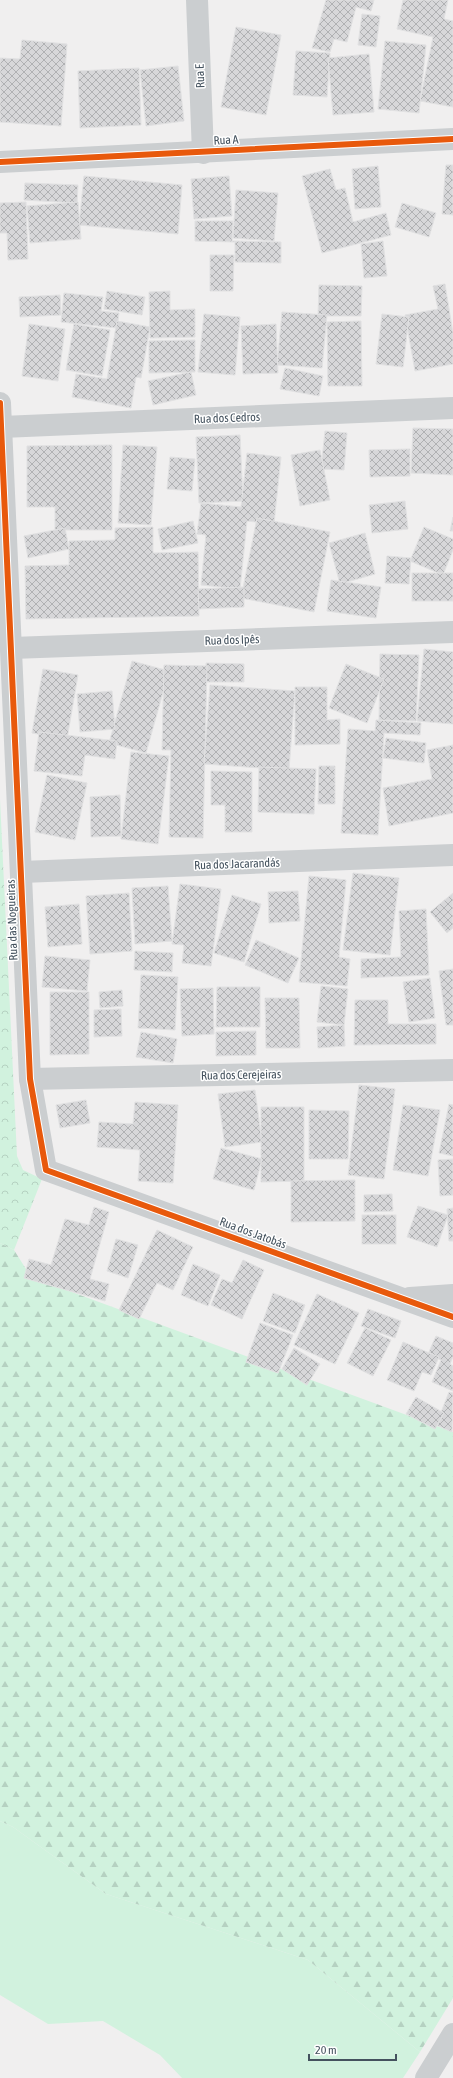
<svg xmlns="http://www.w3.org/2000/svg" width="453" height="2078" font-family="'Asap Condensed',sans-serif">
<style>
.grass{fill:#d1f2de}
.forest{fill:url(#forest-firs)}
.park{fill:url(#park-crowns)}
.building{fill:url(#building-cross-hatch);stroke:#e1e1e2}
.lines{fill:none;stroke-linecap:round;stroke-linejoin:round}
.minor{stroke:#cbced0;stroke-width:22}
.tertiary{stroke:#cbced0;stroke-width:22}
.cycleway-casing{stroke:#fff;stroke-width:8}
.cycleway{stroke:#e8590c;stroke-width:6}
.labels{text-anchor:middle;stroke-width:3;stroke-linejoin:round;paint-order:stroke}
.street-label{font-size:12px;fill:#44525e;stroke:#fff}
</style>
<defs>
<pattern id="forest-firs" width="22" height="20" patternUnits="userSpaceOnUse"><rect width="22" height="20" fill="#d1f2de"/><path d="M5 1l3.5 6h-7zM16 11l3.5 6h-7z" fill="#b5d1c1"/></pattern>
<pattern id="park-crowns" width="20" height="18" patternUnits="userSpaceOnUse"><rect width="20" height="18" fill="#d1f2de"/><path d="M2 6a3 3 0 1 1 6 0M12 15a3 3 0 1 1 6 0" fill="none" stroke="#b5d1c1"/></pattern>
<pattern id="building-cross-hatch" width="8" height="8" patternUnits="userSpaceOnUse"><rect width="8" height="8" fill="#d7d7d9"/><path d="M0 0l8 8M0 8l8-8" fill="none" stroke="#b0b1b3"/></pattern>
</defs>
<rect width="100%" height="100%" fill="#f0efef"/>
<path class="grass" d="M0,1821L13,1827L106,1894L308,1960L420,2052L403,2078H182L160,2055L103,2021L48,2024L0,1995Z"/>
<path class="forest" d="M0,1243L14,1250L31,1277L453,1432V1998L420,2052L308,1960L106,1894L13,1827L0,1821Z"/>
<path class="park" d="M0,799L17,1156L23,1170L42,1179L14,1250L0,1243Z"/>
<g class="building">
<path d="M326,0H374L371,11L356,7L347,42L334,39L330,52L312,48Z"/>
<path d="M403,0H448L444,19L453,21V107L420,101L433,37L397,29Z"/>
<path d="M362,14L380,16L376,47L358,45Z"/>
<path d="M236,27L281,35L266,115L221,107Z"/>
<path d="M22,40L67,44L61,126L0,122V58L20,59Z"/>
<path d="M385,41L426,45L419,113L378,109Z"/>
<path d="M296,51L330,53L327,97L293,95Z"/>
<path d="M369,54L374,112L333,115L328,58Z"/>
<path d="M178,66L184,121L146,126L140,70Z"/>
<path d="M139,68L141,125L80,128L78,71Z"/>
<path d="M446,165H453V215L442,214Z"/>
<path d="M378,166L381,207L355,209L352,169Z"/>
<path d="M330,169L336,190L345,188L353,222L386,213L391,235L322,253L302,176Z"/>
<path d="M84,176L182,185L178,234L79,225Z"/>
<path d="M229,176L232,216L194,219L191,179Z"/>
<path d="M25,183L78,185L77,203L24,200Z"/>
<path d="M236,190L278,193L274,241L233,238Z"/>
<path d="M26,202L28,259L8,260L7,233H0V203Z"/>
<path d="M78,202L81,239L30,243L27,206Z"/>
<path d="M402,203L436,213L429,237L395,227Z"/>
<path d="M195,221H233L232,241L281,242V263L235,262V242L195,241Z"/>
<path d="M383,241L387,276L364,278L361,244Z"/>
<path d="M210,255H234L233,291H210Z"/>
<path d="M445,284L453,333V364L415,371L405,315L438,309L433,286Z"/>
<path d="M319,285L362,286L361,316H318Z"/>
<path d="M107,291L145,297L142,315L104,309Z"/>
<path d="M170,291V310L195,309V337L150,338L149,292Z"/>
<path d="M64,293L103,297L101,311L119,313L117,328L61,322Z"/>
<path d="M60,295L61,315L20,317L19,297Z"/>
<path d="M282,312L327,315L322,368L277,365Z"/>
<path d="M204,314L240,317L235,375L198,372Z"/>
<path d="M382,314L409,317L403,367L376,364Z"/>
<path d="M117,321L150,327L141,378L136,377L131,408L72,397L76,374L107,379Z"/>
<path d="M361,321L362,386H328L327,322Z"/>
<path d="M29,324L65,329L58,381L22,376Z"/>
<path d="M74,324L110,330L102,376L66,370Z"/>
<path d="M276,324L278,373L243,374L241,326Z"/>
<path d="M195,340V372L149,373V341Z"/>
<path d="M285,368L323,376L319,396L280,389Z"/>
<path d="M191,372L196,395L153,405L148,381Z"/>
<path d="M413,428L453,429V475L411,473Z"/>
<path d="M325,431L347,433L344,470L321,469Z"/>
<path d="M240,435L243,501L199,503L196,437Z"/>
<path d="M112,445V530H55V507H27V446Z"/>
<path d="M123,445L157,447L151,525L118,523Z"/>
<path d="M410,449V476L370,477L369,450Z"/>
<path d="M320,450L330,500L300,506L291,455Z"/>
<path d="M247,453L281,457L274,524L247,521L240,589L201,585L206,535L197,534L201,503L241,507Z"/>
<path d="M170,457L195,459L192,491L167,489Z"/>
<path d="M405,501L408,529L372,533L369,505Z"/>
<path d="M453,517V531H450Z"/>
<path d="M257,518L330,532L314,612L241,598Z"/>
<path d="M193,521L198,543L162,550L158,529Z"/>
<path d="M153,527V553L198,552L199,616L26,619L25,566L69,565V541L115,540V528Z"/>
<path d="M424,527L453,539V550L443,575L410,561Z"/>
<path d="M65,528L69,549L28,558L24,536Z"/>
<path d="M365,533L375,574L340,584L329,543Z"/>
<path d="M387,556L411,558L409,584L385,583Z"/>
<rect x="412" y="573" width="41" height="28"/>
<path d="M331,580L381,587L376,618L327,611Z"/>
<path d="M244,587V607L199,609L198,589Z"/>
<path d="M424,649L453,652V724L417,721Z"/>
<path d="M380,654L419,655L416,721L379,720Z"/>
<path d="M132,661L169,671L146,753L109,743Z"/>
<path d="M206,663L244,664V682H206Z"/>
<path d="M346,664L384,679L367,723L329,708Z"/>
<path d="M164,665L207,666L203,838L169,837L171,750H162Z"/>
<path d="M43,669L78,675L67,739L32,733Z"/>
<path d="M210,685L295,691L289,770L204,764Z"/>
<path d="M295,687H327V720L340,719V744L295,745Z"/>
<path d="M112,691L115,729L80,732L77,694Z"/>
<path d="M376,720L421,723L420,735L384,733L378,835L341,833L348,729L375,731Z"/>
<path d="M39,732L117,741L115,759L85,755L82,776L34,771Z"/>
<path d="M386,738L426,743L424,763L383,758Z"/>
<path d="M453,745V813L389,826L383,788L432,779L427,750Z"/>
<path d="M131,752L169,756L158,844L121,839Z"/>
<path d="M319,766H335V804H318Z"/>
<path d="M259,767L316,769L314,814L258,812Z"/>
<path d="M211,771L252,772V832H225V805H211Z"/>
<path d="M47,775L87,783L75,840L35,832Z"/>
<path d="M120,795L121,836L91,837L90,797Z"/>
<path d="M353,873L399,878L390,955L343,950Z"/>
<path d="M309,876L346,880L339,957L350,959L347,986L299,982Z"/>
<path d="M180,884L221,889L211,966L182,963L184,945L172,944Z"/>
<path d="M168,886L172,941L135,944L132,888Z"/>
<path d="M298,891L300,921L269,923L268,892Z"/>
<path d="M129,893L132,951L90,954L86,896Z"/>
<path d="M453,893V928L447,933L430,912Z"/>
<path d="M232,895L261,904L244,962L214,953Z"/>
<path d="M79,904L82,944L48,947L45,907Z"/>
<path d="M426,909L429,975L361,978V959L401,957L399,911Z"/>
<path d="M256,940L299,958L288,983L245,965Z"/>
<path d="M135,951L173,953L172,972L134,970Z"/>
<path d="M45,956L90,960L87,991L42,987Z"/>
<path d="M453,969V1025H446L439,971Z"/>
<path d="M141,975L178,977L175,1030L138,1028Z"/>
<path d="M430,978L435,1018L409,1022L403,982Z"/>
<path d="M321,986L348,989L344,1025L317,1022Z"/>
<path d="M217,987H260V1027H216Z"/>
<path d="M213,988L214,1034L182,1036L180,989Z"/>
<path d="M122,990L123,1006L100,1008L99,992Z"/>
<path d="M50,992H89V1054L50,1055Z"/>
<path d="M265,998H299L300,1048H266Z"/>
<path d="M355,1000H388V1024H436V1044L354,1045Z"/>
<path d="M121,1009L122,1036L94,1037V1010Z"/>
<path d="M344,1025L345,1046L318,1048L317,1027Z"/>
<path d="M256,1031V1055L216,1056V1032Z"/>
<path d="M141,1032L177,1039L173,1063L136,1057Z"/>
<path d="M359,1085L395,1089L384,1179L348,1175Z"/>
<path d="M255,1090L262,1142L225,1147L218,1094Z"/>
<path d="M86,1100L90,1123L60,1128L56,1105Z"/>
<path d="M135,1102L178,1105L173,1183L138,1181L140,1150L97,1147L99,1122L133,1124Z"/>
<path d="M449,1104L453,1105V1156L439,1153Z"/>
<path d="M403,1105L440,1110L428,1176L393,1170Z"/>
<path d="M261,1107H304V1181L261,1182Z"/>
<path d="M309,1110L349,1111L348,1159H309Z"/>
<path d="M221,1148L262,1159L254,1190L213,1179Z"/>
<path d="M453,1159V1195L440,1196L438,1160Z"/>
<path d="M355,1180V1221L291,1222V1181Z"/>
<path d="M392,1194L393,1211L364,1212V1195Z"/>
<path d="M418,1206L448,1215L437,1247L407,1237Z"/>
<path d="M94,1207L109,1212L90,1279L109,1284L105,1301L24,1278L29,1259L51,1265L65,1219L89,1225Z"/>
<path d="M453,1208V1241H449L447,1209Z"/>
<rect x="362" y="1215" width="34" height="29"/>
<path d="M157,1230L193,1247L173,1290L157,1283L139,1319L119,1310Z"/>
<path d="M116,1239L138,1245L128,1278L107,1271Z"/>
<path d="M243,1260L264,1270L242,1319L211,1305L222,1279L232,1283Z"/>
<path d="M193,1264L220,1275L208,1306L181,1295Z"/>
<path d="M273,1293L305,1305L295,1333L263,1321Z"/>
<path d="M317,1294L359,1313L335,1364L294,1345Z"/>
<path d="M368,1309L401,1321L395,1338L361,1326Z"/>
<path d="M260,1323L293,1335L278,1373L246,1362Z"/>
<path d="M365,1328L391,1340L373,1376L347,1363Z"/>
<path d="M436,1336L453,1343V1357L450,1364L453,1366V1391L432,1382L441,1360L428,1354Z"/>
<path d="M403,1342L439,1357L431,1375L422,1372L414,1391L387,1380Z"/>
<path d="M294,1348L320,1364L307,1385L282,1369Z"/>
<path d="M449,1392L453,1393L452,1432L436,1425Z"/>
<path d="M416,1397L444,1413L435,1429L406,1414Z"/>
</g>
<g class="lines">
<g class="minor">
<path d="M197,0L203,153"/>
<path d="M0,162L453,139"/>
<path d="M0,403L30,1079L46,1170L453,1317"/>
<path d="M2,427L453,408"/>
<path d="M12,648L453,632"/>
<path d="M22,872L453,855"/>
<path d="M30,1079L453,1070"/>
<path d="M410,1298L453,1295"/>
</g>
<path class="tertiary" d="M426,2078L453,2034"/>
<defs>
<g id="cycleway">
<path d="M0,162L453,139"/>
<path d="M0,403L30,1079L46,1170L453,1317"/>
</g>
</defs>
<use href="#cycleway" class="cycleway-casing"/>
<use href="#cycleway" class="cycleway"/>
</g>
<g class="labels">
<g class="street-label">
<text transform="translate(200 76) rotate(-92)" y="4">Rua E</text>
<text transform="translate(226 140) rotate(-3)" y="4">Rua A</text>
<text transform="translate(227 418) rotate(-2)" y="4">Rua dos Cedros</text>
<text transform="translate(232 640) rotate(-2)" y="4">Rua dos Ipês</text>
<text transform="translate(237 864) rotate(-2)" y="4">Rua dos Jacarandás</text>
<text transform="translate(12 920) rotate(-92)" y="4">Rua das Nogueiras</text>
<text transform="translate(241 1075) rotate(-1)" y="4">Rua dos Cerejeiras</text>
<text transform="translate(253 1233) rotate(20)" y="4">Rua dos Jatobás</text>
</g>
</g>
<path d="M309 2054v6h87v-6" fill="none" stroke="#44525e" stroke-width="2"/>
<text x="315" y="2054" font-size="12" fill="#44525e" stroke="#ffffff" stroke-width="3" paint-order="stroke">20 m</text>
</svg>
